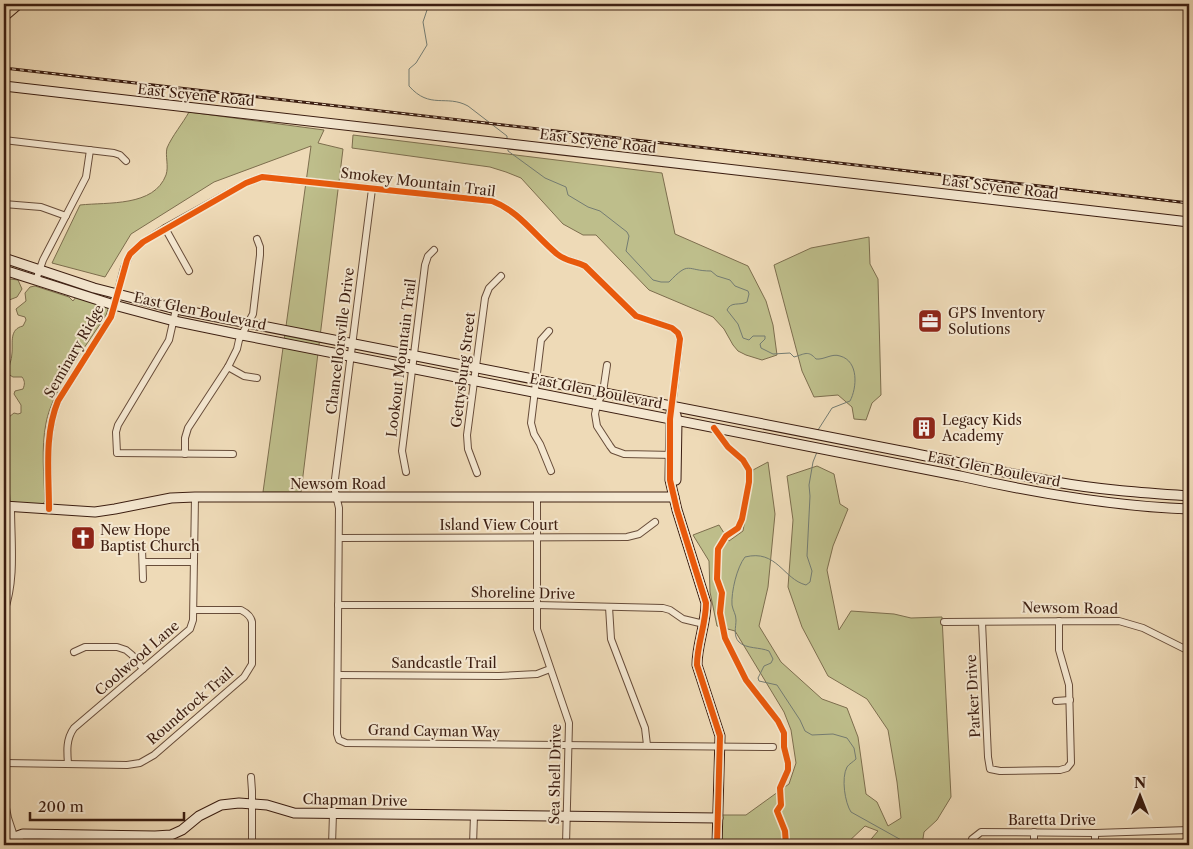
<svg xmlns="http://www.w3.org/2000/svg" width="1193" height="849" font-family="'Libre Caslon Text',serif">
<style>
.green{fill:#bebe8b;stroke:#7d6e4e}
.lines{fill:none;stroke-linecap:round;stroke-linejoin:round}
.stream{stroke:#747c72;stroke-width:1}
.street-casing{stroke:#684d3a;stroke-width:8}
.secondary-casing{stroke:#3c1e11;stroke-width:11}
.primary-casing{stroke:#3c1e11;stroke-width:12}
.street{stroke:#f4e7d0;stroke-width:6}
.secondary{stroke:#f4e7d0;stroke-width:9}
.primary{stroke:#eedab7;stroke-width:10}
.rail-casing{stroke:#3c1e11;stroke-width:3}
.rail{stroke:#f4e7d0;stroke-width:1;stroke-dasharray:4;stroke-linecap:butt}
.cycleway-casing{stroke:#f4e7d0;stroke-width:9}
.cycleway{stroke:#e8590c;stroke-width:6}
.labels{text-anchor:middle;stroke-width:4;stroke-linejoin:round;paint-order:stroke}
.street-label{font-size:14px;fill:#3c1e11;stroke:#f4e7d0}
.poi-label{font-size:14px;fill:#3c1e11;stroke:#f4e7d0;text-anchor:start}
</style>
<rect width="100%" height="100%" fill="#eedab7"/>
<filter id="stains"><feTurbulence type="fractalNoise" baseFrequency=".004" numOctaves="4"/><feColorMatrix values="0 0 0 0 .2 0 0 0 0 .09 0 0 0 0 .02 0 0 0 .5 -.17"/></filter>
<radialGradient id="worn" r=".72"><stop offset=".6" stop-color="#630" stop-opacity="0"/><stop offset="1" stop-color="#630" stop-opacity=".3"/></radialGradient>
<g class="green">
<path d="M189,112L324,130L318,143L343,149L301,492H263L311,146L214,182L131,234L105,277L52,263L80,205C108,202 154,207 166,175C169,166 165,156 167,148C172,136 183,123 189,112Z"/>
<path d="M353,135L662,173L675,234L748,266L766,301L773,325L777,355L762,360L746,355L738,351L733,345L724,329L713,317L649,290L596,235H583L563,224L521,178L506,172L490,167L352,148Z"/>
<path d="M869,237L870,264L878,279L881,395L872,403L866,420L854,419L852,407L838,395L814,397L802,371L774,265L811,248Z"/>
<path d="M10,279L18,280L22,289L17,297L4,302V282Z"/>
<path d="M35,286L69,297L73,301L76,297L106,306L108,309L106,315C87,345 52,390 46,423C41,448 44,476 45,501L42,505L12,502L10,501L9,486L4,484V447L9,417L14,413L18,414L21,413V405L14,394L15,391L23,389C25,384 25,381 22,377H13L8,374C8,366 12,361 12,353C13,343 9,329 23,326L26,320L25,317L18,315L16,309L26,301L25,293L30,287Z"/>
<path d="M768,462L775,514L768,587L759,626L781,662L822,699L847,708L858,737L866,794L877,802L888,826L901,818L897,782L888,730L867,699L828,676L802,627L788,587L793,520L787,476L817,466L834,474L840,504L848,509L833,546L827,570L839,630L851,611L894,614L911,618L942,617L951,797L937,820L924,832L922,845H866L878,831L865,826L845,845H722V815H746L789,784L796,763L791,730L784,712L735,631L717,626L710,592L709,561L693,535L719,525L729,541L743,531L753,470Z"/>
</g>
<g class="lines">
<g class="stream">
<path d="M429,4L423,22L427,45L416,63L409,69V86C430,110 446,94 468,106L507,136V141"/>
<path d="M508,148V151L545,178L566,187L568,195L588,207L600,211L627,232L629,236L626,251L653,280L661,282H669C690,260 686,271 711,271L717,276L730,280L735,286L748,291L749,294L747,302C739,306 731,301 727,310L738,324L743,338L749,340L753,336H765V339L760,344L761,348L773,354L790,353L794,357C805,354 808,350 816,359C824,360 832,353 840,356C859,361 857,388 850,401L832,408L818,430"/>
<path d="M817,452L813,462L809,485L810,496L807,556L812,571L810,582L806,585C783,579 777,549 745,557C737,567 731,592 732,605C733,611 736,614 736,620C736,627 733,636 739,642C746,649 760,647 769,651L773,659L771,663L764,666L758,678L759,681L777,685L800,720L805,731L812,735L833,734L847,738L854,748L856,759C853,762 849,764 847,767C841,778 845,803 851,812L903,841L908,845"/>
</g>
<defs>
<g id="street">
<path d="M4,140L114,153L120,155L126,161"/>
<path d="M372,189L334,487L339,508L337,734L339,740L346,743L773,747"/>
<path d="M4,204L41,207L66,216"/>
<path d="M165,228L189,271"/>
<path d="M36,280L43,260L86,177L90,150"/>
<path d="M176,309L169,340L118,425L116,432L117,453L233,454"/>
<path d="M549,331L541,340L531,423L534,434L540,444L551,471"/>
<path d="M607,365L603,392L597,405L595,414L597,426L610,446L613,450L624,454L674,455"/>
<path d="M228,367L244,376L257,378"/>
<path d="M185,454V438L188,428L228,367L237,349L239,340L253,314L260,255V247L257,239"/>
<path d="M406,472L402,451L404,435L425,265L428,256L434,250"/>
<path d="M477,473L468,449L467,435L485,298L489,288L501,276"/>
<path d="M537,498V629L569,723L566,845"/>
<path d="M49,509C49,473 44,435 58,401L111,317L124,268L130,254L143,242L165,228L246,183L262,177L492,201C519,211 535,236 557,254C567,262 575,261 585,266L636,316L672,328L678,333L680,339L672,406"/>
<path d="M339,538L627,537L639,534L655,522"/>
<path d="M142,549L143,579"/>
<path d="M143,562H194"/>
<path d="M338,605H537L663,608L670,610L683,619L704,624"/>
<path d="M609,607L611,639L645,728L647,745"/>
<path d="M4,612C16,579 11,542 11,507"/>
<path d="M944,622L1119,621L1143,628L1189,651"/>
<path d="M982,622L988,757L990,769L1000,771L1060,770L1067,768L1071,763L1069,685L1059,650V621"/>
<path d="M74,652L85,647H117L126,650L132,655L143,669"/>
<path d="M338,675L499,676L537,674L550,669"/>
<path d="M1056,701L1070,700"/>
<path d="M4,763L127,765L140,763L154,755L244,677L252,664V622C251,616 247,613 241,610H194"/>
<path d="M68,764C67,751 66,739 74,728L190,629L193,620L195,497"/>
<path d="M251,777L252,791V845"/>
<path d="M4,798L8,818L17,845"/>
<path d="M1095,833V845"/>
<path d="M332,845L333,813"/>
<path d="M473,845L474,815"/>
<path d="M971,845L972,839L981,832L1095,833L1189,830"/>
<path d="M1034,845V832"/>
</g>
<g id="secondary">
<path d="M4,86L1189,222"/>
<path d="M4,258L94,288L176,309L901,451C953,461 1004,473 1056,482C1100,490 1145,493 1189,496"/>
<path d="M4,270L114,305L174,321L242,335L960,476C1035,493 1112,506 1189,509"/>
<path d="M671,413L670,480L677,510L706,603C706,624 697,644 697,665L720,736L717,845"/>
<path d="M676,415L677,421L676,480"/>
<path d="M4,506L95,512L115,509L171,498L195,497H674"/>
<path d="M4,841L23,834L155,836L171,835L182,830L199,816L221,805L239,803L267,805L294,813L718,818"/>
</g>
<path id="primary" d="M4,16L18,4"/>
</defs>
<use href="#street" class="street-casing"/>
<use href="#secondary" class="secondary-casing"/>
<use href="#primary" class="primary-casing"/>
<use href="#street" class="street"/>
<use href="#secondary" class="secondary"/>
<use href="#primary" class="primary"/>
<defs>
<path id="rail" d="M4,68L1189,203"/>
</defs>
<use href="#rail" class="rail-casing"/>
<use href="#rail" class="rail"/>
<defs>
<g id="cycleway">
<path d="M714,428L728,447L743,460L749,470V482L742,519L738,528L726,536L718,549L717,579L722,593L720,613L725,638L746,680L778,721L784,733V747L788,763V770L780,788L781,805L777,811L785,831L786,845"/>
<path d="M49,509C49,473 44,435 58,401L111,317L127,260L130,254L143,242L246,183L262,177L492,201C519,211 535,236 557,254C567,262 575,261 585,266L636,316L672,328L678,333L680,339L670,419V480L677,510L706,603C706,624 697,644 697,665L720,736L717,845"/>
</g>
</defs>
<use href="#cycleway" class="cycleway-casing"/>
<use href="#cycleway" class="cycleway"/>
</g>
<defs>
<symbol id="office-square" viewBox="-11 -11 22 22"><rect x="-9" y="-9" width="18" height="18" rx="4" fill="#8f2418" stroke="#f4e7d0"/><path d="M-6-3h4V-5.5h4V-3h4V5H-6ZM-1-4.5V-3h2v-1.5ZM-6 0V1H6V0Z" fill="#fff"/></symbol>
<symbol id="building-square" viewBox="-11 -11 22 22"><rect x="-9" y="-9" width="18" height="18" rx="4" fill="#8f2418" stroke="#f4e7d0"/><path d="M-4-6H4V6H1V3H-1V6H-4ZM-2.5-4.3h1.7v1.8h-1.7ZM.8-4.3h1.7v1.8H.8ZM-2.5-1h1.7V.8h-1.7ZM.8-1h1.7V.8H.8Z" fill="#fff"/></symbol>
<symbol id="church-square" viewBox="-11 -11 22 22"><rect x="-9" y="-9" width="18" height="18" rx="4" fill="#8f2418" stroke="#f4e7d0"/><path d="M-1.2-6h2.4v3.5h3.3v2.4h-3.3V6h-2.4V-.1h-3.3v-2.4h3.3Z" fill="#fff"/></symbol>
</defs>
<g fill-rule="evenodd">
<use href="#office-square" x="916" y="307" width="28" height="28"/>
<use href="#building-square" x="910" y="414" width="28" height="28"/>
<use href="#church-square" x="69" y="524" width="28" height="28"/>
</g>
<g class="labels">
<g class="street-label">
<text transform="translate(196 95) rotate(6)" y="5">East Scyene Road</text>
<text transform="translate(598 141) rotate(7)" y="5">East Scyene Road</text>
<text transform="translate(418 182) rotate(7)" y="5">Smokey Mountain Trail</text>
<text transform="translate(1000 187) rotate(7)" y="5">East Scyene Road</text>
<text transform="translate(200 311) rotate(12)" y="5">East Glen Boulevard</text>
<text transform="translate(340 341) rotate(-83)" y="5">Chancellorsville Drive</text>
<text transform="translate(74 351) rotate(-60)" y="5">Seminary Ridge</text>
<text transform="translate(401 358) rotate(-83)" y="5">Lookout Mountain Trail</text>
<text transform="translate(463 370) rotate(-83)" y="5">Gettysburg Street</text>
<text transform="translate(596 391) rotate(11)" y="5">East Glen Boulevard</text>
<text transform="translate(994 469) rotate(11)" y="5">East Glen Boulevard</text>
<text x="338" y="489">Newsom Road</text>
<text x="499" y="530">Island View Court</text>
<text transform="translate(523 593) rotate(1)" y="5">Shoreline Drive</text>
<text transform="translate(1070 608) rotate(1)" y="5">Newsom Road</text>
<text transform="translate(137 658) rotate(-41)" y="5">Coolwood Lane</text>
<text x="444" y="668">Sandcastle Trail</text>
<text transform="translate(973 696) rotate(-93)" y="5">Parker Drive</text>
<text transform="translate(190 706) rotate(-41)" y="5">Roundrock Trail</text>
<text transform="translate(434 731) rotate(1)" y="5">Grand Cayman Way</text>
<text transform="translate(555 774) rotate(-89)" y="5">Sea Shell Drive</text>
<text transform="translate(355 800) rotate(1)" y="5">Chapman Drive</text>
<text x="1052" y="825">Baretta Drive</text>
</g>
<g class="poi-label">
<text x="948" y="318">GPS Inventory<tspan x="948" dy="16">Solutions</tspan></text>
<text x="942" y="425">Legacy Kids<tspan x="942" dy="16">Academy</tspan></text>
<text x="100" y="535">New Hope<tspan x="100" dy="16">Baptist Church</tspan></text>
</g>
</g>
<rect width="1193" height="849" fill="none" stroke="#eedab7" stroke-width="20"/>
<rect x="5" y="5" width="1183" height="839" fill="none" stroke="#3c1e11" stroke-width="2.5"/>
<rect x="10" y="10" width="1173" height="829" fill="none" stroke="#3c1e11"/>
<g transform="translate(1140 796)" stroke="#f4e7d0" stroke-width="4" paint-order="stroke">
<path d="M0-4L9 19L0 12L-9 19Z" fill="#3c1e11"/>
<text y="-8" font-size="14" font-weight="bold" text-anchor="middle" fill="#3c1e11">N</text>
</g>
<path d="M30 812v8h154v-8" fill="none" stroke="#3c1e11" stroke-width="2.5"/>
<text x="38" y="812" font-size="15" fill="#3c1e11" stroke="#f4e7d0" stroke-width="4" paint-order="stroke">200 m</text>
<rect width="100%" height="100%" filter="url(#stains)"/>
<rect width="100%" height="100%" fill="url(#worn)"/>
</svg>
